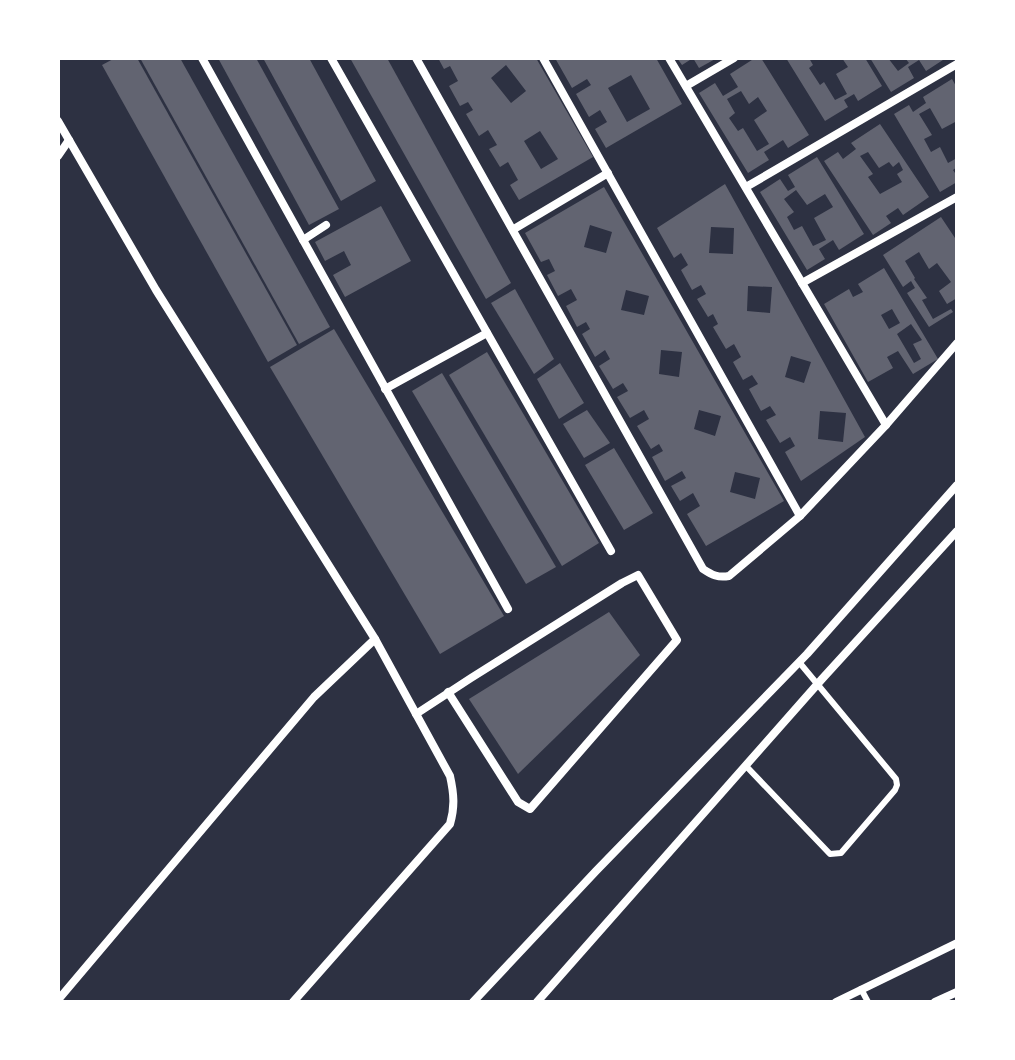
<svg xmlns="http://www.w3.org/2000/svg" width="1015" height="1060" font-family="Rubik,sans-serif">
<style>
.building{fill:#626471;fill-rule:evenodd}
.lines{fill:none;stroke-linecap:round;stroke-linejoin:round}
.service{stroke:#fff;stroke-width:6}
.minor{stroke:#fff;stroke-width:8}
</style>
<rect width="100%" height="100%" fill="#2d3142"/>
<g class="building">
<path d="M115,58H137L297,345L268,362L102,65Z"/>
<path d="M140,58H180L330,327L299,344Z"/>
<path d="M218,58H256L339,209L309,225Z"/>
<path d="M263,58H309L376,181L341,201Z"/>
<path d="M350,58H387L511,283L486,299Z"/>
<path d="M438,58H536L593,157L519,200L510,185L518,180L508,162L500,167L489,149L497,145L488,130L479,136L466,114L473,110L468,102L460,106L449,86L458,81L450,66L444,69ZM506,65L526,91L511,103L491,78ZM540,131L558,159L541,169L524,141Z"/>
<path d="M555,58H656L682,104L606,148L595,129L607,122L600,110L589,117L576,94L591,85L587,79L572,88ZM631,75L650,109L627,122L608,88Z"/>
<path d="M677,58H717L699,68L693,58L682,65Z"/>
<path d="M755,58H761L809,135L788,148L783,140L764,152L769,160L748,173L699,93L715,83L723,96L738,87L730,74ZM741,91L749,104L758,97L767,111L754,120L769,144L757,151L743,128L738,131L729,118L735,113L727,99Z"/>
<path d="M786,58H809L813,65L809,68L820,85L824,82L835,100L847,94L836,74L848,67L842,58H865L882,86L858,101L854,94L844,100L848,107L825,121Z"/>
<path d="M870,58H888L898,71L909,63L905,58H946L926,71L919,60L908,67L914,78L891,92Z"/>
<path d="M952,79L957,88V121L942,129L930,108L919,114L932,135L924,139L931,152L940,147L948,163L957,158V167L953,170L957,176V182L940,192L894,114L909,105L913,112L926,103L923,97Z"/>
<path d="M880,124L929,197L903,215L898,208L886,216L891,223L873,235L824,161L838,152L843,159L856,149L851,143ZM868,152L879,168L889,162L893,167L899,162L903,170L897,174L902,182L880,194L868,177L873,174L860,156Z"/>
<path d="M817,157L864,234L839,250L833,240L819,249L825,259L807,270L760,192L780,179L788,191L795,187L788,175ZM796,190L807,205L825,194L833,207L814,218L826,240L813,246L802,226L794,230L787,217L794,212L784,199Z"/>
<path d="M725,184L865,437L801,481L785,452L795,446L790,437L780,443L766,420L776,415L770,406L761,411L749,389L758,384L752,375L743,380L733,362L741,357L734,344L726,349L713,327L718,324L713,314L708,317L697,299L706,294L701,285L692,290L681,270L688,265L681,253L674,258L657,228ZM711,227L734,228L733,254L709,253ZM748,286L772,287L770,313L747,311ZM791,356L811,362L804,383L785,377ZM820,411L846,413L843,442L818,439Z"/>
<path d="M604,187L784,501L706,546L687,514L700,506L693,493L680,501L671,486L686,478L682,471L665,481L652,457L663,451L659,444L651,449L637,426L649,419L644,410L630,418L617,397L628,391L623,383L613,389L599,366L610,359L605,350L595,357L582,334L590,329L586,322L577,327L566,306L577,300L571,289L558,296L547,275L555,271L549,259L541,262L525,233ZM590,225L612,232L606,253L584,247ZM626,290L649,296L644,315L621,310ZM661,350L682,352L679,377L659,374ZM699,410L721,416L715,436L694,429ZM735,472L760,478L755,499L730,492Z"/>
<path d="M381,206L411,261L345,297L333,275L351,265L344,251L325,261L315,242Z"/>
<path d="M941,217L957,241V298L947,304L939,291L951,282L937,263L929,269L919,252L905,261L915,278L914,279L927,298L922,300L933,319L951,309L953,312L929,327L907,293L915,288L911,281L903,287L883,255Z"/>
<path d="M884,268L938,359L913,374L898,351L887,357L893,368L868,382L824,304L849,289L853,297L863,292L858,284ZM892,309L900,323L889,329L881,315ZM911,324L922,340L913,344L921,359L914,363L897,334Z"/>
<path d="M515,289L554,359L534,374L491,303Z"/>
<path d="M334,329L504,616L440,654L270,367Z"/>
<path d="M487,352L599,543L562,566L449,375Z"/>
<path d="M560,363L584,403L559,419L537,379Z"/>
<path d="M442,373L556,567L526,584L412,391Z"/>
<path d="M587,410L610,443L584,458L563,424Z"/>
<path d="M614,448L653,513L624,530L585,465Z"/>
<path d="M609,612L640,655L518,774L469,699Z"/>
</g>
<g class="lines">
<g class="service">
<path d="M746,766L830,854L841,853L895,790L897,785L896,779L799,662"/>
<path d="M861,989L868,1002"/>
</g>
<g class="minor">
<path d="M202,58L508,609"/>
<path d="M331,58L611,551"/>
<path d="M416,58L703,569C712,575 718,578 729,576L800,516L886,425L957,343"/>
<path d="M543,58L800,516"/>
<path d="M669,58L886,425"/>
<path d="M686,86L734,58"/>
<path d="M58,121L156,290L375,639L450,776C454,794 455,807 450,824L293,1002"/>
<path d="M58,156L69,140"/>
<path d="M746,187L957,64"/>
<path d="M514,229L608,173"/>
<path d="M303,240L326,225"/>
<path d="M802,283L957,197"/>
<path d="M385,389L487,333"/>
<path d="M416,714L471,678L622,583L638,575L677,640L530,809L518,802L448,692"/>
<path d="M58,1000L314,697L375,639"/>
<path d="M473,1002L596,871L807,654L957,485"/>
<path d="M537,1002L822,679L957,531"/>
<path d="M836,1002L957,943"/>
<path d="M935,1002L957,992"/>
</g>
</g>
<rect width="1015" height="1060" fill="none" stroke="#ffffff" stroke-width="120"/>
</svg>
